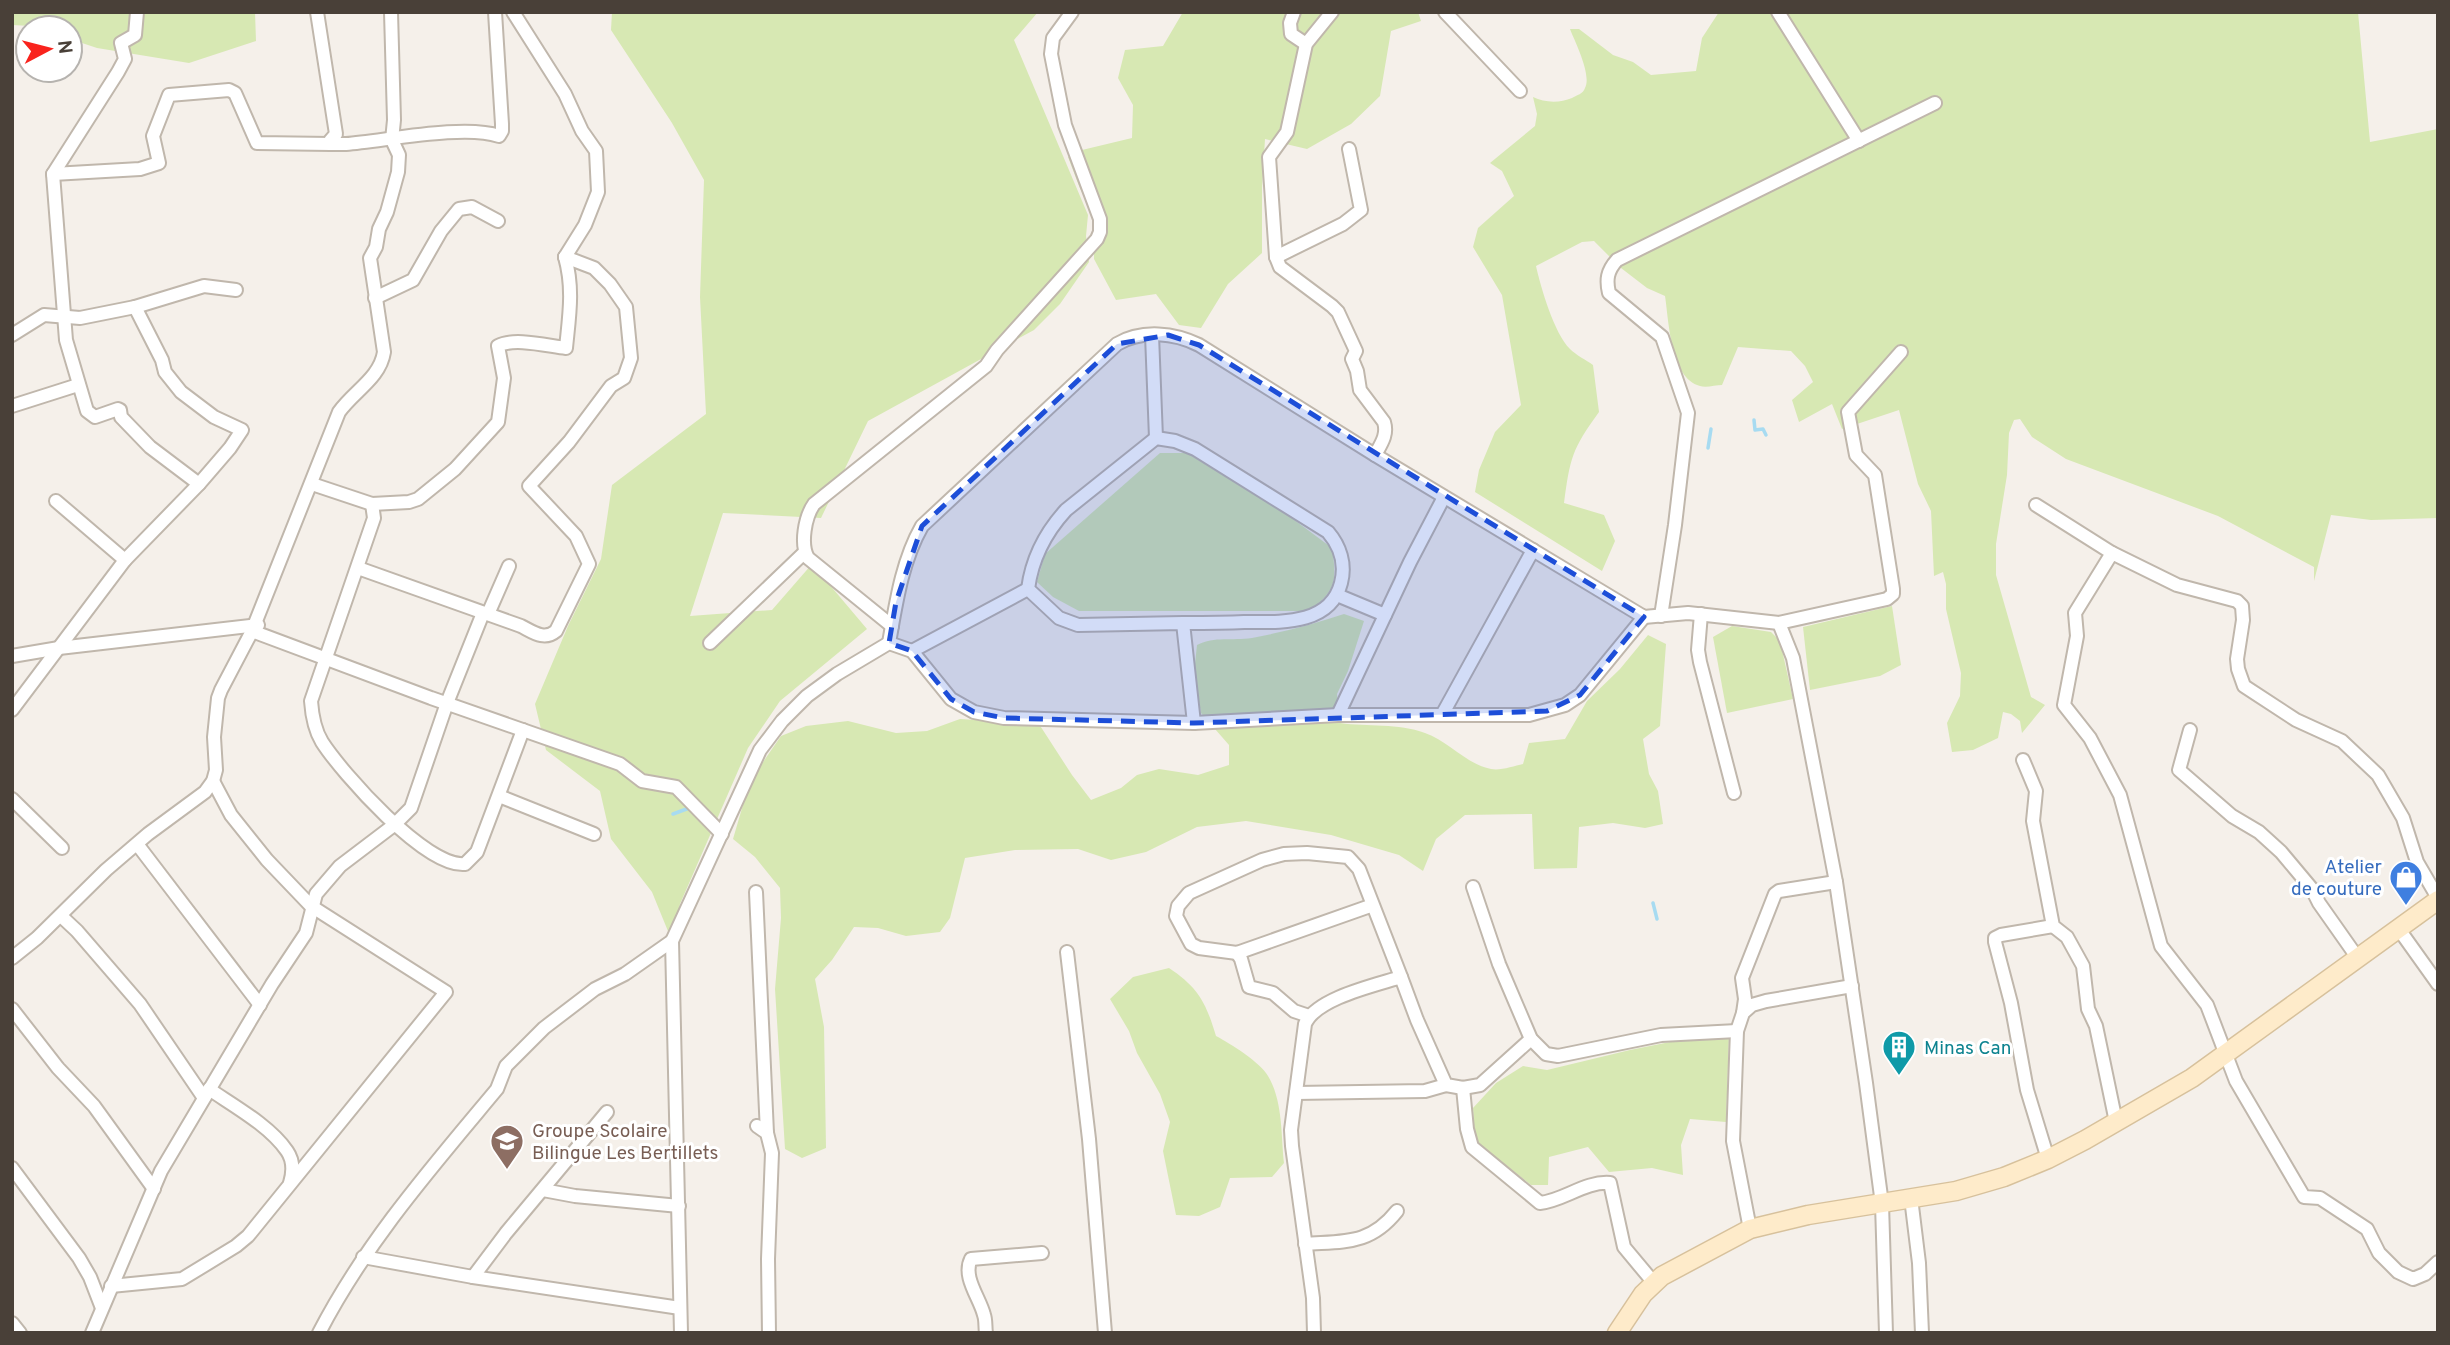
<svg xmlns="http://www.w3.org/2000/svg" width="2450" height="1345" font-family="Overpass,sans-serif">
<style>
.green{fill:#d7e8b3}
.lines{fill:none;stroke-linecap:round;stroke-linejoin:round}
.stream{stroke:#a7dbf1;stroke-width:3.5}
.minor-casing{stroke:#c0b7ac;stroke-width:16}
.secondary-casing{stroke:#d7c19c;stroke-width:21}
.minor{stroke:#fff;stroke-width:12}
.secondary{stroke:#feebca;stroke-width:18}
.marked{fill:#1d4ed8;fill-opacity:0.2;stroke:#1d4ed8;stroke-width:5;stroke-dasharray:14 9;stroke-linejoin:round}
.labels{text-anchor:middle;stroke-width:6;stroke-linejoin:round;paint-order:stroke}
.shop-label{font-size:19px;fill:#366cbe;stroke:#fff;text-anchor:end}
.culture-label{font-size:19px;fill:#0d838f;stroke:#fff;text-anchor:start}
.education-label{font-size:19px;fill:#785e54;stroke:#fff;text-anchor:start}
</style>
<rect width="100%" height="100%" fill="#f5f0ea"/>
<g class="green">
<path d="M12,12H255L256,41L189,63L97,48L70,39V28L12,25Z"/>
<path d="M612,12H1038L1014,40L1088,215L1086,236L1089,262L1060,304L1034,330L868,421L821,518L723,513L690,616L772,610L812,564L867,629L780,701L748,748L680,904L672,941L652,892L611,839L600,791L546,750L535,704L568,626L601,559L612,485L706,414L700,297L704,180L672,123L611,30Z"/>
<path d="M1183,12H1418L1421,21L1391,31L1380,96L1351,124L1307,149L1265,139L1262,188V253L1228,284L1201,328L1179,325L1156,294L1116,300L1094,259V218L1079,186L1068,157L1082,150L1132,138L1133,105L1118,78L1125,50L1163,46Z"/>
<path d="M1719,12H2358L2370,142L2438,129V518L2371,520L2331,515L2314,581V567L2218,516L2066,459L2032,437L2020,419L2014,420L2009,433L2007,475L1996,544V575L2031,697L2045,705L2022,733L2020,721L2011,714L2003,712L1998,738L1973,750L1952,752L1947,723L1960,696L1961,673L1946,609V584L1943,572L1934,576L1931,511L1918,484L1899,410L1842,429L1832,404L1799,422L1792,400L1813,382L1805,366L1791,351L1738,347L1722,385C1716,385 1706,388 1700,386C1670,378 1669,321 1665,296L1647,288L1621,268L1594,241L1582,242L1536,266C1541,288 1554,333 1570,349C1576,355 1586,360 1593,365L1599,412C1572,449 1570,458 1564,503L1604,515L1615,541L1602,571L1475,492L1479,470L1495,432L1521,405L1502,295L1473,247L1478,228L1514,196L1502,171L1490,163L1535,126L1537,114L1533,97C1545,103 1560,103 1572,98C1577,95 1583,94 1585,88C1592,75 1575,42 1570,29H1579L1613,55L1633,62L1651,75L1696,71L1702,38Z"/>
<path d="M1160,453H1187L1289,516L1332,548C1337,581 1336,591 1309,611H1079L1053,597L1037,582L1045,554Z"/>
<path d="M1892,606L1901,665L1880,676L1810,690L1803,627Z"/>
<path d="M1344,614L1364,621L1348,671L1337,694L1340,723C1368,727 1398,723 1425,733C1448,741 1466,764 1491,769C1500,771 1514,766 1523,764L1529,743L1565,739L1587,701L1620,669L1648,635L1666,644L1660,726L1643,739L1649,774L1658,791L1663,824L1645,828L1613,823L1579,827L1577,868L1534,869L1532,814L1465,815L1436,839L1423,871L1399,855L1331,835L1246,821L1197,827L1146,852L1111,860L1078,849L1015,850L965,858L950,918L940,932L906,936L878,928L854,927L832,960L815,979L824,1027L826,1148L802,1158L785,1149L775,989L781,918L780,888L755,857L733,839L745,798L761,765L781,736L806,726L848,721L896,733L927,731L960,719L1039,724L1072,775L1091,800L1121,788L1137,775L1159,769L1198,775L1229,765V745L1201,713L1194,673L1197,645C1215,636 1232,641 1252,638C1284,632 1314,624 1344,614Z"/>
<path d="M1732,626L1771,632L1780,641L1793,699L1727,713L1713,637Z"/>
<path d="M1169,968C1199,988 1206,1003 1216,1036C1231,1044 1260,1062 1268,1076C1283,1101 1281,1136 1284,1163L1272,1177L1230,1178L1220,1207L1199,1216L1176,1215L1163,1151L1170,1122L1160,1094L1137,1053L1129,1031L1110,999L1133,977Z"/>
<path d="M1729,1037L1726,1122L1690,1119L1681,1145L1683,1175L1652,1168L1609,1172L1588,1147L1549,1157L1548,1185H1531L1475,1141L1473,1108L1496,1083L1523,1066L1547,1070L1630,1050L1685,1039Z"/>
</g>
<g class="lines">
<g class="stream">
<path d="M1754,420L1755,430L1763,429L1766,435"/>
<path d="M1708,448L1711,429"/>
<path d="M673,814L692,807"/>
<path d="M1653,903L1657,919"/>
</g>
<defs>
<g id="minor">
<path d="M137,12L135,35L121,43L125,59L118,72L53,174L66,340L87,411L95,417L118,409L120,410L121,417L150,447L199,484"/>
<path d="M317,12L336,134L330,141L331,144H346C385,141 464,124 499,136L502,131V124L495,12"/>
<path d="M513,12L565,94L582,131L596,151L598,192L585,225L565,257"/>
<path d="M1294,12L1290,23L1291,34L1306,44"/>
<path d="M1332,12L1306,44L1287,132L1269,157L1276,257L1280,267L1332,306L1338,312L1356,351L1352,359L1357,371L1360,390L1384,422C1388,435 1381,444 1375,455"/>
<path d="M1445,12L1520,91"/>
<path d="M1778,12L1859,141"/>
<path d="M53,174L140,169L159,163L153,136L169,95L229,90L235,93L257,143L331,144"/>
<path d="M1276,257L1343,224L1361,210L1349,149"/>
<path d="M375,298L413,280L441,231L459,209L472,207L498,221"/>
<path d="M12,335L44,315L80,318L135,307L204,286L236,290"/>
<path d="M1152,335L1156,438"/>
<path d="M12,406L78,385"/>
<path d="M312,484L372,504L409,502L418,499L455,469L498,422L504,378L498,346C514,337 548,346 566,348C569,317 574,289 565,257"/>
<path d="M56,501L125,560"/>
<path d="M372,504L374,518L311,701C312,715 314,729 322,742C342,773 426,868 465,864L477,852L523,730"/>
<path d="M2036,505L2112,553"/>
<path d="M358,568L521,626C533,632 544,641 556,631L589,564L576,536L529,486L569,442L611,386L624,378L631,358L626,307L610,284L594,268L565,257"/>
<path d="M1337,595L1385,615"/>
<path d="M488,614L509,566"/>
<path d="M1701,614L1698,650L1700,662L1734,793"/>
<path d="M1661,616L1675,525L1688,413L1662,337L1609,293C1606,280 1607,271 1617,260L1935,103"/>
<path d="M1183,623C1204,623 1224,623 1244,622C1279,622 1330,626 1341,583C1346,564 1340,546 1328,532L1195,449L1175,441L1156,438L1066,510C1045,533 1032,558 1028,589L1059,618L1078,625L1183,623L1194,723"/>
<path d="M1779,623L1793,658L1836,882L1866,1083L1882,1204L1886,1333"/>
<path d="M892,626L808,558C800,544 805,517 814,504L986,366L997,350L1097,239L1100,232V219L1065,125L1051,54L1053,38L1072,12"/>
<path d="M252,631L431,698L620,764L642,781L676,787L722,834"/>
<path d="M710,643L805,552"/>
<path d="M889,643C896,603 902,561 922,526L1117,344C1142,329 1175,333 1199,345L1375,455L1644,617L1688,613L1779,623L1887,599L1893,594V589L1875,475L1856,455L1848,412L1901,352"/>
<path d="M912,651L1028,589"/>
<path d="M12,656L59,648L258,625"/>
<path d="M12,710L125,560L199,484L230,448L242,430L214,417L181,392L165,372L162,360L135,307"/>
<path d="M1338,715L1410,562L1444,497"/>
<path d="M1442,715L1533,550"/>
<path d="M2190,730L2179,770L2232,816L2259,832L2281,852L2312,889L2319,903L2357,957"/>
<path d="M2023,760L2036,791L2033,821L2053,926L2067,937L2083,966L2088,1009L2096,1026L2116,1122"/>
<path d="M499,796L594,834"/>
<path d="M12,799L62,848"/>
<path d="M137,844L260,1005"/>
<path d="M1473,887L1499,964L1531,1039L1546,1054L1558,1056L1661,1035L1737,1031"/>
<path d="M756,892L767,1133"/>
<path d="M2438,898L2417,862L2403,818L2378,775L2342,741L2296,720L2244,686L2238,669L2237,659L2243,620L2242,606L2237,601L2177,585L2112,553L2075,613L2077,636L2064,705L2090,738L2120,795L2161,946L2207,1005L2236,1081L2304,1197L2320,1198L2367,1229L2379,1253L2398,1272L2413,1279L2425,1274L2438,1262"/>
<path d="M1373,905L1237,953L1199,948L1191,944L1176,916L1178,906L1189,893L1262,860L1284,854L1307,853L1348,857L1359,869L1401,977L1417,1020L1446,1085L1463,1088L1480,1085L1531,1039"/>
<path d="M61,916L77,931L140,1004L204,1098"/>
<path d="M2398,928L2438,984"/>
<path d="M1067,952L1089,1139L1105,1333"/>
<path d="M1237,953L1241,959L1249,987L1273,993L1294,1011L1309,1016"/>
<path d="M12,958L37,938L106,870L148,834L205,792L213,781L216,770L214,737L218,698L221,690L252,631L339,412C354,391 380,378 384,352L370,258L376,247L379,229L387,212L398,172L399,155L392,140L394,120L391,12"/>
<path d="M12,1009L58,1068L94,1106L154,1189"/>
<path d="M1743,1013L1745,999L1742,978L1775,894L1779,891L1836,882"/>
<path d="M1463,1088L1467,1129L1472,1147L1540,1203C1563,1201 1585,1181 1610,1183L1624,1247L1654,1283"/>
<path d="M209,1089C234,1106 270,1126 287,1151C294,1161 293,1173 290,1183"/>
<path d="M1296,1093L1425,1091L1446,1085"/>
<path d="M757,1126L767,1133L772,1153L768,1259L769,1333"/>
<path d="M2048,1159L2027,1090L2011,1003L1995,942V938L2001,935L2053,926"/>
<path d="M12,1168L79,1258L90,1277L102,1308"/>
<path d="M543,1190L575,1196L679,1206"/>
<path d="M1911,1198L1919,1263L1922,1333"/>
<path d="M1750,1229L1733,1141L1737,1031L1743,1013L1752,1005L1766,1001L1852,986"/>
<path d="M1305,1244C1345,1241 1370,1245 1397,1211"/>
<path d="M363,1257L473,1277L680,1308"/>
<path d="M473,1277L506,1233L607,1112"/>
<path d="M111,1286L182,1279L236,1246L248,1236L446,992L311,906L267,860L231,815L213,781"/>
<path d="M12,1323L20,1333"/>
<path d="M92,1333L161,1171L272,984L306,933L316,894L340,866L394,825L411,808L447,703L483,613"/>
<path d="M319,1333C366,1242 432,1167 497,1089L506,1066L544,1028L595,989L625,974L672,941"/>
<path d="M681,1333L672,941L760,750L782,721L807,696L837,674L889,643L912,651L951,699L974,712L1004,718L1194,723L1338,715H1529L1565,705L1580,695L1644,617"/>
<path d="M986,1333C985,1327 986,1320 984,1315C980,1298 962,1277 971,1259L1042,1253"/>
<path d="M1314,1333L1313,1298L1292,1146L1291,1130L1305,1024C1316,998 1376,985 1401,977"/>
</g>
<path id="secondary" d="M1617,1333L1643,1294L1662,1276L1750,1229L1808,1215L1956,1191L2004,1177L2048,1159L2085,1140L2192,1078L2438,900"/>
</defs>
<use href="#minor" class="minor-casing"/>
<use href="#secondary" class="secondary-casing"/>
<use href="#minor" class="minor"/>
<use href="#secondary" class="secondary"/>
</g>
<path class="marked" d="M1168,335L1199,345L1644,617L1580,695L1547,711L1194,723L1004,718L974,712L951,699L912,651L889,643L896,602L922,526L1117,344Z"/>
<defs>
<symbol id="shop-pin" viewBox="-11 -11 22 30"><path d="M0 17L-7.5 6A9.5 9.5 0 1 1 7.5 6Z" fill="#3f7fe0" stroke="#fff"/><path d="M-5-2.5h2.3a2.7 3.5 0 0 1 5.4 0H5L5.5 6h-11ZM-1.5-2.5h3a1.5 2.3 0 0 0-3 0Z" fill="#fff"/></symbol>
<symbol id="building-pin" viewBox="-11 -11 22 30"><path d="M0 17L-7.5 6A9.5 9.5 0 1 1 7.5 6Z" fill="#0f9aa8" stroke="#fff"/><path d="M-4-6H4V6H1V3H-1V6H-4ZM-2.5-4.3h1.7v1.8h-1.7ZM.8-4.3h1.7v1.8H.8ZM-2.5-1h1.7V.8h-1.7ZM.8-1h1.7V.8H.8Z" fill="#fff"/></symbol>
<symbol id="school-pin" viewBox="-11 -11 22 30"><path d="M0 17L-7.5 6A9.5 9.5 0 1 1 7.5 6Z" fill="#8d6e63" stroke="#fff"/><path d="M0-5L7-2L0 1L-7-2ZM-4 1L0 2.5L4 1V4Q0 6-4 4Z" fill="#fff"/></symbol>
</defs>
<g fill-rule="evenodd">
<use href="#shop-pin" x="2387" y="858" width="38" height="52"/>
<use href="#building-pin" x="1880" y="1028" width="38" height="52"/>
<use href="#school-pin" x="488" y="1122" width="38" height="52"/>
</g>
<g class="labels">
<g class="shop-label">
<text x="2382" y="873">Atelier<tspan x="2382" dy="22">de couture</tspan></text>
</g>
<g class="culture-label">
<text x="1924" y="1054">Minas Can</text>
</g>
<g class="education-label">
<text x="532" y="1137">Groupe Scolaire<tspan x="532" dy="22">Bilingue Les Bertillets</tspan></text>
</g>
</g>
<rect width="2450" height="1345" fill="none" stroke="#494038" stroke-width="28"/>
<g transform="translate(49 49) rotate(83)"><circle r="33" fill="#ffffff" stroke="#b6b3af" stroke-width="2"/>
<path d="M0-5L12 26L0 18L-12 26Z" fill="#f9231d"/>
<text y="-10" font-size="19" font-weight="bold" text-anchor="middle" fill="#494038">N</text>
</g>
</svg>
